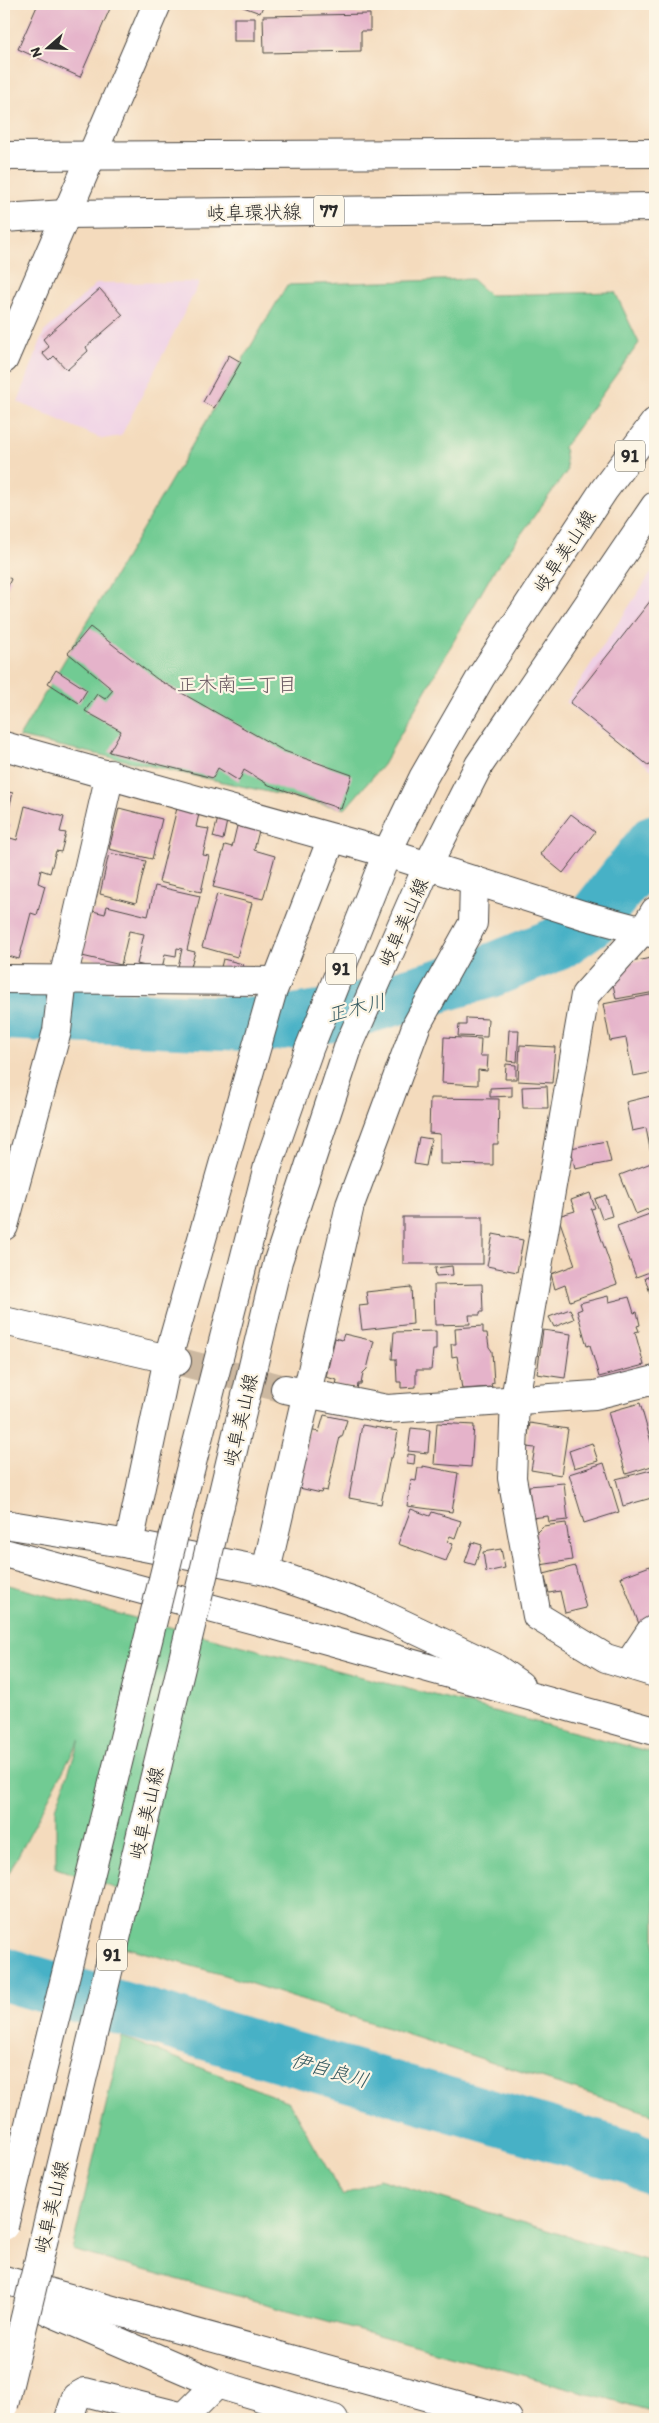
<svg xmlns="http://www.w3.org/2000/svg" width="659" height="2423" font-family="Itim,'Klee One',sans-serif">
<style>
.built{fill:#efd0e6}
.green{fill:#71cb93;stroke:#4e7b5f}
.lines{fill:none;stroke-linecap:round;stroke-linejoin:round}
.river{stroke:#47b1c6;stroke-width:54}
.building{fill:#e5b3ca}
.minor-tunnel{stroke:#ccb8a0;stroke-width:28;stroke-dasharray:28 14;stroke-linecap:butt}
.minor-casing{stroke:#494541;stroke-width:30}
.major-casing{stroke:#494541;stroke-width:30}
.minor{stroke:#fff;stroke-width:28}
.major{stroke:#fff;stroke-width:28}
.major-bridge-casing{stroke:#494541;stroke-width:30;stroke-linecap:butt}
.major-bridge{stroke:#fff;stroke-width:28}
.labels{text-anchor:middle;stroke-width:4.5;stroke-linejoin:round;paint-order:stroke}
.shield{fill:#fcf5e5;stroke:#6a6863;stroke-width:1}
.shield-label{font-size:18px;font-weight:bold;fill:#2b2b2b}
.street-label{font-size:19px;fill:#2b2b2b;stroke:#fcf5e5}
.neighbourhood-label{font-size:20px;fill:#6c5b63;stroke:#fcf5e5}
.water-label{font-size:20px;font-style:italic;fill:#355a61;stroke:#fcf5e5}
</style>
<rect width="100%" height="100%" fill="#fcf5e5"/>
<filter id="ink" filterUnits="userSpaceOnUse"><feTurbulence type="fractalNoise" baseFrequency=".02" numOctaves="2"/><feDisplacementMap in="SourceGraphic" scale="10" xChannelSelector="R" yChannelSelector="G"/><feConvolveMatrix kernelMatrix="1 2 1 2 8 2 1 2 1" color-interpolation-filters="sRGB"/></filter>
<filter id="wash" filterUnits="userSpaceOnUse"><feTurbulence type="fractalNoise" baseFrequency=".0096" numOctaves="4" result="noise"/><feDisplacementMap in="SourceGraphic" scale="20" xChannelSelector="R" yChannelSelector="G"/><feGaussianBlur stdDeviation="1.12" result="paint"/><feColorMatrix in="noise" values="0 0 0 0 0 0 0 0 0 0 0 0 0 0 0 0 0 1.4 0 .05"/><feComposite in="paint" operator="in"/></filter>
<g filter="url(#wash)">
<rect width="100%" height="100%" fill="#f4dbbd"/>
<g class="built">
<path d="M200,282L121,436L102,439L18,402L44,332L97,283Z"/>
<path d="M655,567V768L653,771L566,702Z"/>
</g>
<g class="green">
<path d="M472,279L489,295L615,292L639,343L564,447L567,471L492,574L383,765L345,809L19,737L287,285Z"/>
<path d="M4,1584L655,1753V2115L224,1975L110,1943L132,1894L56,1868V1808L80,1739L4,1882Z"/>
<path d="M122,2037L289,2102L343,2196L379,2179L655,2263V2412L72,2250Z"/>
</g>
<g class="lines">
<g class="river">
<path d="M4,1013L267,1025L346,1013L490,971L557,944L593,919L655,841"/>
<path d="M4,1974L632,2158L655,2169"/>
</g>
</g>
<g id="blocks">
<g class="building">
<path d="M38,4H112L80,77L18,49Z"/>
<path d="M235,4H264L260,13Z"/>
<path d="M287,4H311L309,9L304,6L303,10Z"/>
<path d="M370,14V31H361V51L264,53L263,16Z"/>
<rect x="234" y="18" width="21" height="23"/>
<path d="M100,289L123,315L86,347L88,351L67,370L54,356L49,361L42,353L49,347L43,339Z"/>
<path d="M229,355L241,362L214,408L203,402Z"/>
<path d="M4,575L11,579L4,595Z"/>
<path d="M655,595V758L649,766L570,703Z"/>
<path d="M4,596L9,599L4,610Z"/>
<path d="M90,627L157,679L284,751L352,775L341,809L269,785L244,770L239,781L218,768L213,778L109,752L121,731L85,711L97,694L105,699L113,690L68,653Z"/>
<path d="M56,670L87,690L79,703L48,683Z"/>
<path d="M4,791L13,793L5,823L11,824L7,837L17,840L25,806L64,817L60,832L66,833L61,852L56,851L50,873L41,870L38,883L45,886L37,915L31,913L19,959L4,955Z"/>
<path d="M119,808L162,819L152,859L109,849Z"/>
<path d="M177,808L199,814L196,827L209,829L203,855L209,856L201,892L159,882Z"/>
<path d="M571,814L595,832L563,873L540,854Z"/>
<path d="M218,818L227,821L223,840L213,837Z"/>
<path d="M238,822L260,827L254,850L275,856L263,899L213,887L225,845L232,847Z"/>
<path d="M109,853L146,861L136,903L100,894Z"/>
<path d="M155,886L200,896L187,950L195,952L190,970L178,967L182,949L177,948L176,956L165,954L162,970L137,964L144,934L129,931L121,965L82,956L93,911L105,914L107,906L148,916Z"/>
<path d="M217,894L252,903L237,957L202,947Z"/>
<path d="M655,957V992L616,999L613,984L632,962Z"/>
<path d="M223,959L243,964L241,973L221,967Z"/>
<path d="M655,994V1072L633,1076L626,1038L610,1041L603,1004Z"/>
<path d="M466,1018L488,1019L487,1037L458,1036L459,1025H466Z"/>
<path d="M509,1030H519L517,1062L507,1061Z"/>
<path d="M444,1037L481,1039L480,1056H488L487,1071L478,1070V1085L442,1083Z"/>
<path d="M520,1045L555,1047L552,1083L518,1081Z"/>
<path d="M506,1064L516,1065V1079H505Z"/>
<path d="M547,1086L548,1108H523L522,1087Z"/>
<path d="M512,1087V1096L490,1097V1088Z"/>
<path d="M655,1095V1159H652L646,1128L632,1131L626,1102Z"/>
<path d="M430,1098L499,1099L498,1144H493V1165L440,1164V1134L429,1133Z"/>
<path d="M419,1137L431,1139L426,1166L414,1164Z"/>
<path d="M606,1141L611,1162L575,1169L571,1148Z"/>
<path d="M651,1163L655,1174V1206L636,1214L620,1175Z"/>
<path d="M590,1193L595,1208L591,1209L617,1284L570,1301L565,1285L555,1289L551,1274L575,1265L558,1216L575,1211L571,1200Z"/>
<path d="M606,1195L612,1216L602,1219L595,1199Z"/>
<path d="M655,1212V1270L636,1277L617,1226Z"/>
<rect x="403" y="1217" width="80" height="47"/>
<path d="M493,1234L523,1240L517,1272L487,1266Z"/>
<path d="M452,1266L453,1275L436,1276L435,1268Z"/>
<path d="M655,1274V1291L650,1293L645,1278Z"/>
<path d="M482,1284L483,1312H480V1315H469L470,1324L435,1325L434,1285Z"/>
<path d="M411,1287L413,1324L362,1330L359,1306L368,1305L366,1292Z"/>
<path d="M608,1296L609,1302L629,1297L634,1313L637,1312L640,1325L637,1326L639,1331L635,1332L644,1365L599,1377L590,1345L587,1346L577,1311L582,1309L580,1303Z"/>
<path d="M570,1309L574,1319L554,1327L549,1317Z"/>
<path d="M483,1326V1333H487L489,1347L492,1351L494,1383L491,1384L492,1387L462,1389L457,1356L452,1357L451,1344H456L455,1328Z"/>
<path d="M543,1330L571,1334L565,1378L537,1374Z"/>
<path d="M436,1331V1350H433L431,1370H416V1387L401,1388V1382H397L396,1359H392L394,1332Z"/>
<path d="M344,1334L374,1341L367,1369L363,1373L361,1384H358L357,1389L336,1385L337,1380L326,1377L335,1338L342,1340Z"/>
<path d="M640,1403L655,1456V1465L626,1474L608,1412Z"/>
<path d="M324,1415L347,1420L342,1437H340L327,1491L322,1490L321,1493L295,1487L309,1430L319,1432Z"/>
<path d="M437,1423L474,1425L471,1467L434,1464Z"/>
<path d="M530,1423L568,1429L561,1475L531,1470L535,1448L526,1447Z"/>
<path d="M362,1425L398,1431L395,1448L392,1458H390L381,1504L349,1498Z"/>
<path d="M411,1428L430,1430L428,1453L408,1451Z"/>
<path d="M592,1443L598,1461L574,1468L569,1451Z"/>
<path d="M408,1454L415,1455L414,1464L407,1463Z"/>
<path d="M604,1463L619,1512L584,1523L569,1474Z"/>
<path d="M423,1466L458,1473L452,1512L407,1506L411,1480L416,1481L418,1468H423Z"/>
<path d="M655,1469V1497L623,1506L616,1479Z"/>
<path d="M564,1483L568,1520L549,1522L548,1516L532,1518L529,1486Z"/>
<path d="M411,1509L430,1516L432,1512L461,1521L455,1538L450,1536L447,1542L453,1544L446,1561L398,1544Z"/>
<path d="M566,1523L572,1560L540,1565L534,1535L543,1526Z"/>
<path d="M472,1542L482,1545L475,1565L465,1562Z"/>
<path d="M501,1549L505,1568L486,1572L483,1552Z"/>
<path d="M575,1566L586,1608L565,1613L560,1591L549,1593L544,1574Z"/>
<path d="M650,1566L651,1569H655V1615L650,1617L651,1620L639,1624L621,1577Z"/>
</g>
</g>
</g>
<g filter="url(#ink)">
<use href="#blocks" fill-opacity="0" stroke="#494541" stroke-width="1"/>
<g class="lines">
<path class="minor-tunnel" d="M177,1361L285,1389"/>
<defs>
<g id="minor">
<path d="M4,359L157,4"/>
<path d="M4,746L387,853L583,915L655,934"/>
<path d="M655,911L644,929L585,995L515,1399L512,1478L537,1616L606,1658L655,1673"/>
<path d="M4,979L277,981"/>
<path d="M4,1226L57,1031L63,979L110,774"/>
<path d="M4,1321L177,1361"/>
<path d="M285,1389L387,1409L595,1395L655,1380"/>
<path d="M4,1524L129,1544L266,1571L365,1606L494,1667L520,1685"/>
<path d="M129,1544L168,1358L272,993L332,838"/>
<path d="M4,1553L266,1623L655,1731"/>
<path d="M266,1571L350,1205L417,1024L473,923L474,880"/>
<path d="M628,1665L650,1632L655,1629"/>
<path d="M4,2280L508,2419"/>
<path d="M48,2311L217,2384L334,2419"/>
<path d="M69,2419L76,2397L85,2392L184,2417L217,2384"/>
</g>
<g id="major">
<path d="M4,156L655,153"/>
<path d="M4,218L65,214L655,207"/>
<path d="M184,1494L268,1166L309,1049L387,853L423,778L481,677L604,490L655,422"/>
<path d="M220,1505L278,1261L349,1045L428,865L479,765L655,506"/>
</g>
</defs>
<use href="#minor" class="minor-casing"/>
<use href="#major" class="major-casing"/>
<use href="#minor" class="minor"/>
<use href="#major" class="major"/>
<defs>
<g id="major-bridge">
<path d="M4,2226L184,1494"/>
<path d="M4,2405L220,1505"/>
</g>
</defs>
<use href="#major-bridge" class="major-bridge-casing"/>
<use href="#major-bridge" class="major-bridge"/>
</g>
</g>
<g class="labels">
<g class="shield">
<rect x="314" y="195.5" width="30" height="31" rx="4"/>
<rect x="615" y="440.5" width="30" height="31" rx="4"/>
<rect x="326" y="953.5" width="30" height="31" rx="4"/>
<rect x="97" y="1939.5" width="30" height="31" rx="4"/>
</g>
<g class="shield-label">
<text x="329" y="217">77</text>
<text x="630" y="462">91</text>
<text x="341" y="975">91</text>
<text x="112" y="1961">91</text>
</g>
<g class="street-label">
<text transform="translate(254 212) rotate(-1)" y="7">岐阜環状線</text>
<text transform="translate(564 551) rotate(-56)" y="7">岐阜美山線</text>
<text transform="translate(403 922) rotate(-66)" y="7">岐阜美山線</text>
<text transform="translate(240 1420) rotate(-77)" y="7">岐阜美山線</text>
<text transform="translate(146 1813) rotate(-77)" y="7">岐阜美山線</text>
<text transform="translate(51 2207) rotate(-77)" y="7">岐阜美山線</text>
</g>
<g class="neighbourhood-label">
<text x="237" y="691">正木南二丁目</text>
</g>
<g class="water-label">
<text transform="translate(356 1008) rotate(-14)" y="7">正木川</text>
<text transform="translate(330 2070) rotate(16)" y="7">伊自良川</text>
</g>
</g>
<rect width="659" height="2423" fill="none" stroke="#fcf5e5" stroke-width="20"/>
<g transform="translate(48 48) rotate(250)" stroke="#fcf5e5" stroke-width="4" paint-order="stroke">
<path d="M0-4L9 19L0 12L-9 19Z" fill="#2b2b2b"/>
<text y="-8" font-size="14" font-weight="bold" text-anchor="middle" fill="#2b2b2b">N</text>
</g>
</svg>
